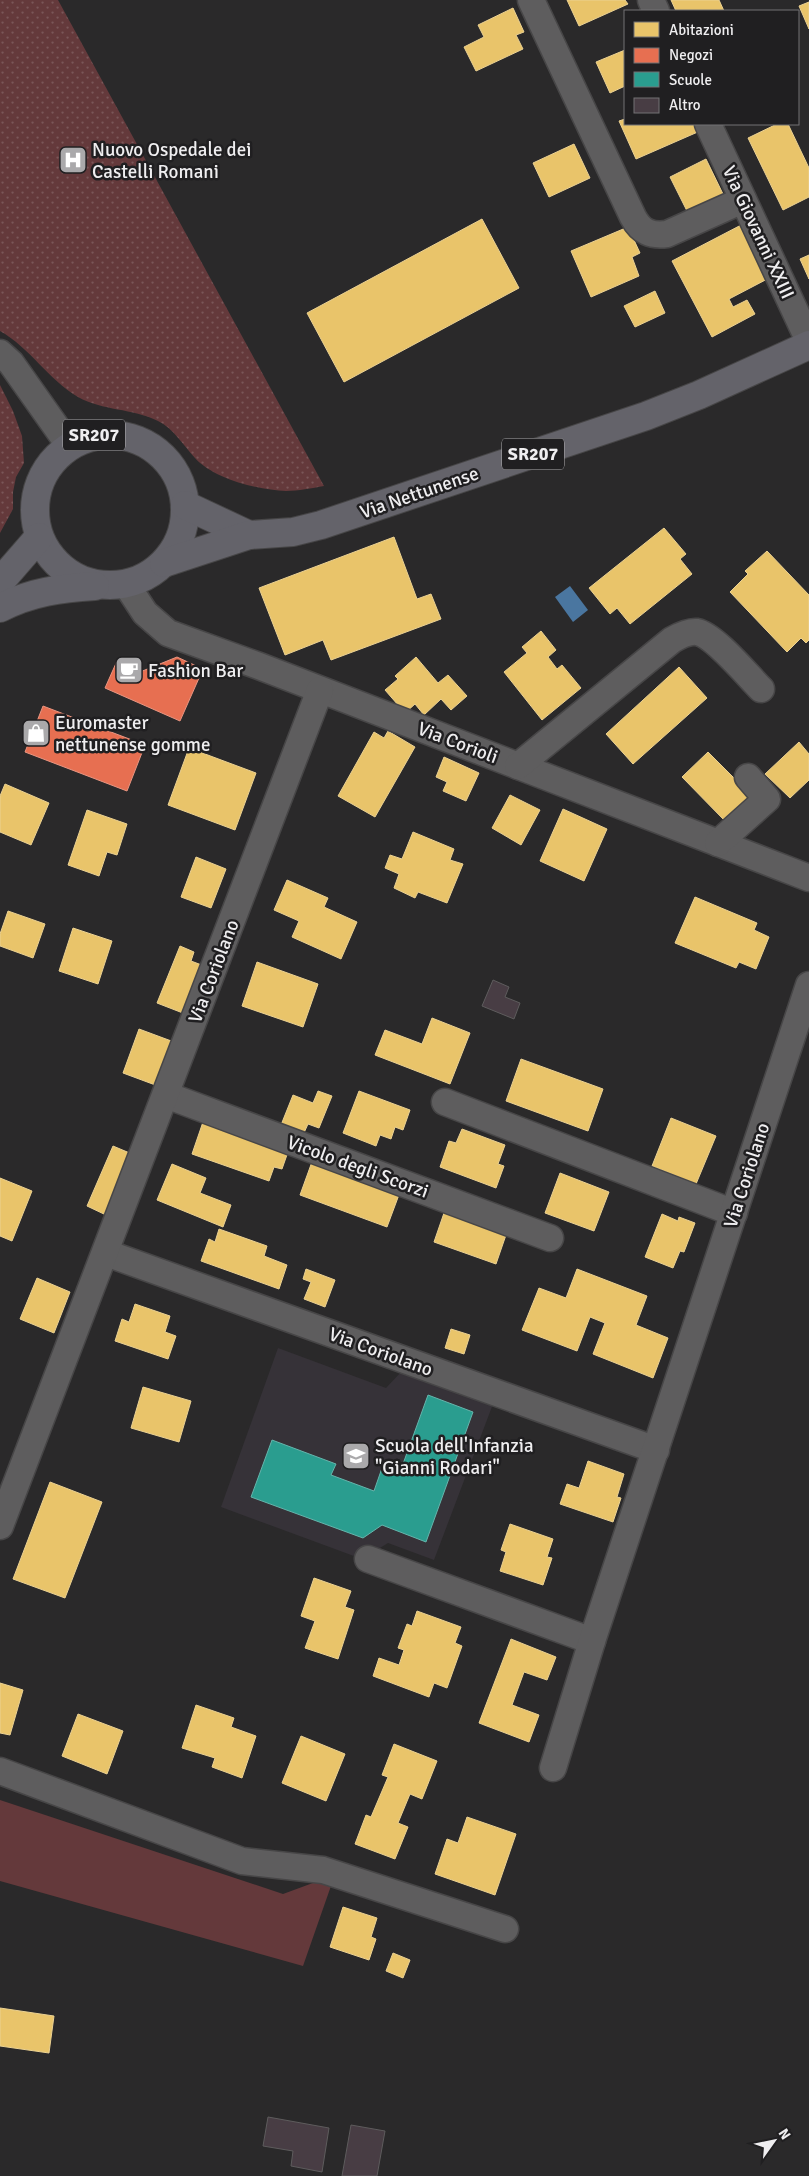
<svg xmlns="http://www.w3.org/2000/svg" width="809" height="2176" font-family="Signika,sans-serif">
<style>
.built{fill:#363238}
.grass{fill:url(#grass-dots)}
.park{fill:#64393b}
.water{fill:#4a76a0}
.homes{fill:#e9c46a;stroke:#ebd192}
.shops{fill:#e76f51;stroke:#e99581}
.schools{fill:#2a9d8f;stroke:#65b5ac}
.building{fill:#483d44;stroke:#5e5c5d}
.lines{fill:none;stroke-linecap:round;stroke-linejoin:round}
.minor-casing{stroke:#474647;stroke-width:29}
.major-casing{stroke:#474647;stroke-width:30}
.minor{stroke:#5e5d5e;stroke-width:26}
.major{stroke:#64636a;stroke-width:28}
.labels{text-anchor:middle;stroke-width:5;stroke-linejoin:round;paint-order:stroke}
.shield{fill:#201f21;stroke:#b1b0b2;stroke-width:1}
.shield-label{font-size:18px;font-weight:bold;fill:#efeef0}
.poi-label{font-size:19px;fill:#efeef0;stroke:#201f21;text-anchor:start}
.street-label{font-size:19px;fill:#efeef0;stroke:#201f21}
</style>
<defs>
<pattern id="grass-dots" width="8" height="8" patternUnits="userSpaceOnUse" patternTransform="scale(1.25)"><rect width="8" height="8" fill="#64393b"/><path d="M2 2h.1M6 6h.1" fill="none" stroke="#7a5658" stroke-width="1.8" stroke-linecap="round"/></pattern>
</defs>
<rect width="100%" height="100%" fill="#2a292a"/>
<path class="built" d="M278,1348L386,1388L403,1370L493,1404L434,1560L388,1543L362,1559L221,1507Z"/>
<g class="grass">
<path d="M0,0H58L324,486C312,488 298,491 286,491C258,490 214,479 195,458C183,445 174,429 158,421C132,408 103,411 78,397C48,379 30,348 0,331Z"/>
<path d="M0,385L13,411L22,436L24,463L16,477L13,492V509L0,533Z"/>
</g>
<path class="park" d="M0,1800L283,1894L321,1880L332,1883L303,1966L0,1881Z"/>
<path class="water" d="M570,586L588,610L573,622L555,597Z"/>
<g class="homes">
<path d="M567,0H625L628,4L579,26Z"/>
<path d="M671,0H719L724,11H676Z"/>
<path d="M809,2V29L799,6Z"/>
<path d="M513,8L524,32L516,35L523,49L476,71L464,47L484,37L478,25Z"/>
<path d="M625,50V86L610,93L596,62Z"/>
<path d="M625,119V124H697L700,131L636,159L619,121Z"/>
<path d="M777,124H788L809,168V197L783,210L748,138Z"/>
<path d="M574,144L590,178L549,197L533,163Z"/>
<path d="M706,159L723,194L687,211L670,177Z"/>
<path d="M482,219L519,288L344,382L307,313Z"/>
<path d="M745,223L773,276L729,299L733,307L747,300L755,314L712,337L672,261Z"/>
<path d="M628,227L640,253L632,257L639,276L591,297L571,251Z"/>
<path d="M809,255V279L800,259Z"/>
<path d="M655,291L665,313L635,327L624,306Z"/>
<path d="M664,528L686,554L680,559L692,574L630,624L617,608L610,614L589,588Z"/>
<path d="M394,537L417,599L431,594L441,619L331,660L323,640L285,655L259,588Z"/>
<path d="M767,551L809,595V640L806,643L801,638L787,652L730,592L748,574L745,571Z"/>
<path d="M541,631L556,650L548,657L557,669L562,665L581,688L542,720L504,672L527,653L522,647Z"/>
<path d="M416,657L438,683L448,675L467,696L451,710L441,699L424,715L415,704L405,713L385,690L398,679L395,676Z"/>
<path d="M679,667L707,698L633,764L606,734Z"/>
<path d="M388,731L415,747L375,817L338,796L374,732L384,738Z"/>
<path d="M799,742L809,754V780L790,798L765,774Z"/>
<path d="M189,748L256,773L235,830L168,805Z"/>
<path d="M708,752L751,795L725,821L682,777Z"/>
<path d="M444,757L479,773L466,801L443,791L447,782L436,777Z"/>
<path d="M5,784L49,803L31,845L0,832V796Z"/>
<path d="M510,795L540,810L521,845L492,828Z"/>
<path d="M563,809L607,829L584,881L540,861Z"/>
<path d="M87,810L127,824L117,855L107,852L99,876L68,865Z"/>
<path d="M413,832L454,849L450,860L463,864L447,903L418,892L415,898L394,888L399,874L385,868L390,855L402,859Z"/>
<path d="M196,857L226,869L211,908L181,897Z"/>
<path d="M287,880L328,898L324,907L357,922L341,959L292,937L299,921L274,910Z"/>
<path d="M695,897L757,923L754,930L769,937L756,969L739,962L736,968L675,943Z"/>
<path d="M8,911L45,924L33,958L0,946V934Z"/>
<path d="M73,928L112,941L98,984L59,971Z"/>
<path d="M180,946L194,952L191,961L207,967L188,1015L157,1003Z"/>
<path d="M257,962L318,984L303,1027L242,1006Z"/>
<path d="M432,1018L470,1033L450,1084L375,1055L385,1030L422,1044Z"/>
<path d="M139,1029L174,1042L158,1086L123,1073Z"/>
<path d="M521,1059L603,1089L588,1131L506,1101Z"/>
<path d="M318,1091L332,1096L319,1128L308,1124L303,1135L281,1125L293,1095L313,1103Z"/>
<path d="M359,1091L410,1110L403,1130L395,1127L391,1139L380,1135L376,1146L343,1133Z"/>
<path d="M671,1118L716,1136L696,1184L652,1166Z"/>
<path d="M204,1119L289,1149L282,1169L274,1167L269,1181L192,1154Z"/>
<path d="M462,1129L505,1145L498,1164L504,1166L496,1188L440,1167L449,1141L456,1143Z"/>
<path d="M113,1146L132,1154L106,1215L87,1206Z"/>
<path d="M313,1159L400,1192L387,1227L300,1195Z"/>
<path d="M172,1164L206,1178L200,1193L231,1205L223,1227L157,1200Z"/>
<path d="M560,1173L609,1192L594,1231L545,1213Z"/>
<path d="M0,1178L32,1191L12,1241L0,1236Z"/>
<path d="M445,1210L507,1232L496,1264L434,1242Z"/>
<path d="M662,1214L678,1221L679,1217L695,1223L684,1252L680,1251L673,1268L645,1257Z"/>
<path d="M219,1229L267,1246L264,1256L287,1265L279,1289L201,1261L209,1239L215,1242Z"/>
<path d="M306,1269L335,1280L325,1307L304,1299L311,1282L303,1279Z"/>
<path d="M577,1269L647,1296L636,1325L668,1338L653,1378L593,1354L605,1323L590,1317L577,1351L522,1330L539,1288L566,1298Z"/>
<path d="M37,1278L70,1292L54,1333L20,1319Z"/>
<path d="M135,1304L170,1316L165,1332L176,1336L168,1359L115,1341L122,1319L129,1322Z"/>
<path d="M451,1329L470,1335L464,1354L445,1348Z"/>
<path d="M143,1387L191,1401L179,1442L131,1428Z"/>
<path d="M588,1461L624,1474L617,1497L621,1498L613,1522L560,1504L567,1484L579,1488Z"/>
<path d="M50,1482L102,1502L65,1598L13,1579Z"/>
<path d="M510,1524L553,1539L547,1557L552,1558L543,1585L500,1571L506,1552L501,1550Z"/>
<path d="M314,1578L351,1591L345,1607L354,1610L338,1659L305,1648L315,1621L301,1616Z"/>
<path d="M417,1611L461,1627L455,1643L462,1646L447,1688L434,1683L429,1697L373,1676L379,1658L399,1665L404,1650L398,1648L407,1624L412,1626Z"/>
<path d="M511,1639L556,1657L547,1680L524,1672L512,1705L539,1715L529,1742L479,1723Z"/>
<path d="M0,1683L23,1690L10,1735L0,1733Z"/>
<path d="M196,1705L234,1718L231,1727L256,1736L242,1778L212,1767L215,1758L182,1748Z"/>
<path d="M78,1714L123,1731L107,1774L62,1756Z"/>
<path d="M301,1736L345,1754L326,1801L282,1783Z"/>
<path d="M394,1744L437,1761L422,1799L410,1794L398,1823L408,1827L395,1859L355,1844L366,1815L371,1817L388,1777L382,1775Z"/>
<path d="M467,1817L516,1834L495,1895L435,1874L447,1839L458,1843Z"/>
<path d="M343,1907L377,1918L371,1937L376,1939L369,1960L330,1947Z"/>
<path d="M393,1953L410,1960L403,1978L386,1971Z"/>
<path d="M0,2008L54,2016L49,2053L0,2046Z"/>
</g>
<g class="shops">
<path d="M177,657L203,669L180,721L105,688L117,661L140,672Z"/>
<path d="M43,706L145,745L127,791L25,752Z"/>
</g>
<path class="schools" d="M428,1395L473,1412L426,1542L382,1525L363,1538L251,1497L272,1440L336,1464L331,1475L374,1491L382,1468L399,1475Z"/>
<g class="building">
<path d="M493,980L509,987L505,997L520,1003L514,1019L482,1006Z"/>
<path d="M268,2117L329,2128L322,2172L291,2166L293,2151L263,2146Z"/>
<path d="M351,2125L385,2131L377,2176H342Z"/>
</g>
<g class="lines">
<defs>
<g id="minor">
<path d="M531,0L633,217C641,232 651,236 667,234L743,200"/>
<path d="M651,0L656,11"/>
<path d="M708,124L809,341"/>
<path d="M0,353L11,363L69,445"/>
<path d="M126,584L145,613L168,633L259,666L809,878"/>
<path d="M518,766L672,640C679,636 689,631 697,632C714,635 748,676 761,689"/>
<path d="M718,843L767,799L748,777"/>
<path d="M166,1095L550,1238"/>
<path d="M445,1102L734,1213"/>
<path d="M106,1253L656,1450"/>
<path d="M0,1526L320,690"/>
<path d="M368,1559L592,1641"/>
<path d="M553,1768L592,1641L809,985"/>
<path d="M0,1771L242,1861L323,1870L505,1929"/>
</g>
<g id="major">
<circle cx="110" cy="510" r="75"/>
<path d="M185,505L249,535"/>
<path d="M164,563L249,535L293,532L321,525L646,416L699,395L809,345"/>
<path d="M0,582L39,537"/>
<path d="M0,608C31,592 61,588 95,586"/>
</g>
</defs>
<use href="#minor" class="minor-casing"/>
<use href="#major" class="major-casing"/>
<use href="#minor" class="minor"/>
<use href="#major" class="major"/>
</g>
<defs>
<symbol id="hospital-square" viewBox="-11 -11 22 22"><rect x="-9" y="-9" width="18" height="18" rx="4" fill="#aaa9ab" stroke="#201f21"/><path d="M-5-5h3v3.5h4V-5h3V5h-3V1.5h-4V5h-3Z" fill="#fff"/></symbol>
<symbol id="cafe-square" viewBox="-11 -11 22 22"><rect x="-9" y="-9" width="18" height="18" rx="4" fill="#aaa9ab" stroke="#201f21"/><path d="M-5.5-4.5H6V0H3Q3 3.5 0 3.5H-2.5Q-5.5 3.5-5.5 0ZM3-3.2v2h1.7v-2ZM-6 4.5H4V6H-6Z" fill="#fff"/></symbol>
<symbol id="shop-square" viewBox="-11 -11 22 22"><rect x="-9" y="-9" width="18" height="18" rx="4" fill="#aaa9ab" stroke="#201f21"/><path d="M-5-2.5h2.3a2.7 3.5 0 0 1 5.4 0H5L5.5 6h-11ZM-1.5-2.5h3a1.5 2.3 0 0 0-3 0Z" fill="#fff"/></symbol>
<symbol id="school-square" viewBox="-11 -11 22 22"><rect x="-9" y="-9" width="18" height="18" rx="4" fill="#aaa9ab" stroke="#201f21"/><path d="M0-5L7-2L0 1L-7-2ZM-4 1L0 2.5L4 1V4Q0 6-4 4Z" fill="#fff"/></symbol>
</defs>
<g fill-rule="evenodd">
<use href="#hospital-square" x="57" y="144" width="32" height="32"/>
<use href="#cafe-square" x="113" y="654" width="32" height="32"/>
<use href="#shop-square" x="20" y="717" width="32" height="32"/>
<use href="#school-square" x="340" y="1440" width="32" height="32"/>
</g>
<g class="labels">
<g class="shield">
<rect x="63" y="419.5" width="62" height="31" rx="4"/>
<rect x="502" y="438.5" width="62" height="31" rx="4"/>
</g>
<g class="shield-label">
<text x="94" y="441">SR207</text>
<text x="533" y="460">SR207</text>
</g>
<g class="poi-label">
<text x="92" y="156">Nuovo Ospedale dei<tspan x="92" dy="22">Castelli Romani</tspan></text>
<text x="148" y="677">Fashion Bar</text>
<text x="55" y="729">Euromaster<tspan x="55" dy="22">nettunense gomme</tspan></text>
<text x="375" y="1452">Scuola dell'Infanzia<tspan x="375" dy="22">"Gianni Rodari"</tspan></text>
</g>
<g class="street-label">
<text transform="translate(759 232) rotate(65)" y="7">Via Giovanni XXIII</text>
<text transform="translate(419 492) rotate(-19)" y="7">Via Nettunense</text>
<text transform="translate(458 742) rotate(21)" y="7">Via Corioli</text>
<text transform="translate(213 971) rotate(-69)" y="7">Via Coriolano</text>
<text transform="translate(358 1166) rotate(20)" y="7">Vicolo degli Scorzi</text>
<text transform="translate(746 1175) rotate(-72)" y="7">Via Coriolano</text>
<text transform="translate(381 1351) rotate(20)" y="7">Via Coriolano</text>
</g>
</g>
<rect x="624" y="10" width="175" height="115" fill="#201f21" stroke="#737274"/>
<rect x="634" y="22" width="25" height="15" fill="#e9c46a" stroke="#737274"/>
<text x="669" y="35" font-size="15" fill="#efeef0">Abitazioni</text>
<rect x="634" y="48" width="25" height="15" fill="#e76f51" stroke="#737274"/>
<text x="669" y="60" font-size="15" fill="#efeef0">Negozi</text>
<rect x="634" y="72" width="25" height="15" fill="#2a9d8f" stroke="#737274"/>
<text x="669" y="85" font-size="15" fill="#efeef0">Scuole</text>
<rect x="634" y="98" width="25" height="15" fill="#483d44" stroke="#737274"/>
<text x="669" y="110" font-size="15" fill="#efeef0">Altro</text>
<g transform="translate(774 2141) rotate(57)" stroke="#201f21" stroke-width="4" paint-order="stroke">
<path d="M0-4L9 19L0 12L-9 19Z" fill="#efeef0"/>
<text y="-8" font-size="14" font-weight="bold" text-anchor="middle" fill="#efeef0">N</text>
</g>
</svg>
